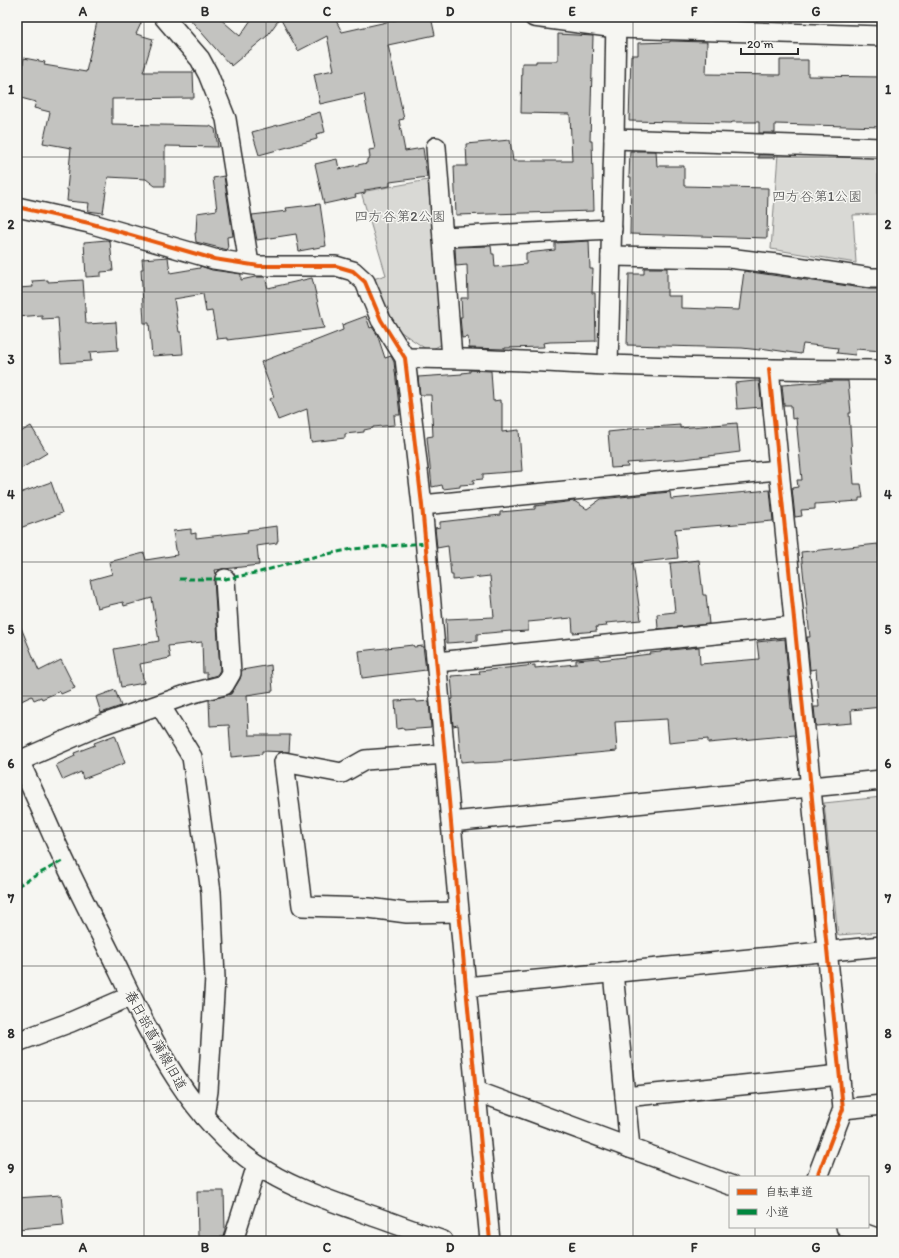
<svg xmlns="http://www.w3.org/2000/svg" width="899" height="1258" font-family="Itim,'Klee One',sans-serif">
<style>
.green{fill:#d9d9d5;stroke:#828280}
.building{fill:#c3c3c0;stroke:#2b2b2b}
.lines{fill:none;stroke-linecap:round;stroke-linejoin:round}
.minor-casing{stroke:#2b2b2b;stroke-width:22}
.minor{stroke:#f6f6f2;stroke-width:19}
.quiet{stroke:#00873e;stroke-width:3;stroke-dasharray:6 3;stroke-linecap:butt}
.cycleway-casing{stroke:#f6f6f2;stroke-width:6}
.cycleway{stroke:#e8590c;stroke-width:4}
.grid{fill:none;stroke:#2b2b2b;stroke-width:1;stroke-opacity:0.55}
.labels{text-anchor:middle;stroke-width:3;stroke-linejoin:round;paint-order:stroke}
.park-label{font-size:14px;fill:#565656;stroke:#f6f6f2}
.street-label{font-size:14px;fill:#2b2b2b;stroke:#f6f6f2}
.neatline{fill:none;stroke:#2b2b2b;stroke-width:1.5}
.grid-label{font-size:13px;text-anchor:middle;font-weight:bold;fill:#2b2b2b}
</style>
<rect width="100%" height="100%" fill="#f6f6f2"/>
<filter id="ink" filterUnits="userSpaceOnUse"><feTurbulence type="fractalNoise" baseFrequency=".025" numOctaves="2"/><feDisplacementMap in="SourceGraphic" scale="8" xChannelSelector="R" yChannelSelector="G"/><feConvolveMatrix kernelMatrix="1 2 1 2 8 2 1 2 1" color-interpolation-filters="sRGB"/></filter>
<g filter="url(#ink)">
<g class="green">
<path d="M778,154L878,155V214L853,215L856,263L771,249Z"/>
<path d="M428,180L442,344L429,351L395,328L381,299L373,279L386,275L361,192Z"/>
<path d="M882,797V932L838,935L824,803Z"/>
</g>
<g class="building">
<path d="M98,17H144L136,34L153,39L143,72H193L194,98L112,99V124L210,126L215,129L218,147L165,146V186H155L146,179L108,177L103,213L88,211L89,203L67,201L68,190H67L71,148L43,143L50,112L34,108L36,102L17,97V70L22,71L24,58L45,62L44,65L86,72Z"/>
<path d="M188,17H218L240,36L253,17H334L342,32L409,17H431L435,35L388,45L404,119L399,120L405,151L423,148L427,177L390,182V186L365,190V193L355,195L356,197L324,204L315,164L337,159L339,169L367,163V159L370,158L369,150L375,149L364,94L320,104L314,74L334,70L327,36L298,51L280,18L267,36L231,66L230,63L229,64Z"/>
<path d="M558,34L593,36L590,141H592L594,211L456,215L454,166H467L466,144L510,140L513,161H572L570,114L521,113L522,63H536V61H558Z"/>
<path d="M670,41L707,42L706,74L780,75V60H808V76L882,77V127L775,124V133H759V122H733L730,123L629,121L631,55H638V43L670,42Z"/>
<path d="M320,112L325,132L316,134L317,139L259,155L252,132L304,118L303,117Z"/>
<path d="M630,151H656L657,166H684V186L768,188L767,238L630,234L631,177H629Z"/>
<rect x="758" y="155" width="17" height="3"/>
<path d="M224,176L233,236L227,237L228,250L196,242L195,233H196L197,213L217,210L213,178Z"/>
<path d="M320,204L326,246L299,251L296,234L257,240L252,215L287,211L286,208Z"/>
<path d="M107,240L110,241L113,271L101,272V276L86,277L84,242Z"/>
<path d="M589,241L590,269H593L592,293H595L596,341L550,342L543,343L544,347L505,348V349L469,348L468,337L462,338L460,317H462L461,298H468L467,265L456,266L455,247L491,246L492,254H494L495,267L526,264V253L555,250V243Z"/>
<path d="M168,257L170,273L200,268V266L212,270L241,274V280L255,277H265L268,288L312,278L324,328L227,340V338L217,339L212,311L206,312L203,294L174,299L179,332H181L183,354L152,356L149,323H144L141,269H143L142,259Z"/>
<path d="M644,268H667V296H681V308L739,310L744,271L869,289H882V351L856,349L855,355L837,353L838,348L803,344L801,354L760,348V350L742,348L627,345L629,274H644Z"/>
<path d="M48,280V282L83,280L86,323L88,324L116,322L118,350L90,352L91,361L61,363L58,318L42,319V315L17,317V288L33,287L32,281Z"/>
<path d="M366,316L370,328L372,327L377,334L385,358L391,356L394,362L400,415H394L395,425L373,427V428L364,430V432L345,434V438L311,442L307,409L278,420L270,399L274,397L261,362L343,330L342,325Z"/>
<path d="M470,370L491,371L493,401L500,400V403H502V432L519,430L522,471L483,474V479L473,480L474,484L460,485V487L443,489L442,485L432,487L427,437L433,436L431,395H420L418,377L462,374V373L470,372Z"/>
<path d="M755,381H759L762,407L737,409L735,383Z"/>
<path d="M835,381H848L851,413H849L854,484H861L863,498H859V501L815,504V509L801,510L802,516L795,517L792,488L798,487L797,480H802L796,418L792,419L791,405H784L782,385Z"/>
<path d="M737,423L740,452L684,459L627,463L628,467L611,468L608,432L627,430V429L680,425V428Z"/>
<path d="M31,426L47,453L17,471V434Z"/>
<path d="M51,482L62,513L17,529V494Z"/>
<path d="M770,490L773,521L675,529L678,558L633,563L641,620L606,623L607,626L596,627L597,631L573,633L572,618L528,622V631L511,632V631L477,634V641L447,643L446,619L494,617L490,576L453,580V575H451L448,546L437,548L435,528L440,527V522L500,515V512L535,509V506L574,501L587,509L601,499L670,492L671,499Z"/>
<path d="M277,526L278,541H277V543L257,546L259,565L215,570L216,574L214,580L220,670L217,675L207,678V673H203L202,642L168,646L170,658L140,664L144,683L121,687L114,649L159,641L152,598L124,606L123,602L97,608L90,580L112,574L109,562L144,553L146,560L177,555L173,531L191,529V534L196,533V538L248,532L247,530Z"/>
<path d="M878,544L882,589V707L851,710L852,723L816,726L814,707H819L816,669L810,670L807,637H810L801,552Z"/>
<path d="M699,560L703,595H706L709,624L658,629L657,614L675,612L670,563Z"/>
<path d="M17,618L39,671L61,660L75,688L61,694L60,691L42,699L41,697L34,700L32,696L17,703Z"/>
<path d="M785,639L791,709H792L795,735L708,743V739L669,743L667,719L615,722L617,751L498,762L474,763L473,761L461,762L458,725L453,726L451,699H453L451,676L480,674L479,671L535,665V668L576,664V660L599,658L600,660L650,654V653L661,652V651L699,647L700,664L759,659L757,642Z"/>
<path d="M413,645L414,647L423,646L426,670L362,678L359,651Z"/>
<path d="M271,665L273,691L247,695L249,735H290L289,752L262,751V754L231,757L229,725L210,726L209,700L231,694L240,679L242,670Z"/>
<path d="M115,690L121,706L101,713L96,697Z"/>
<path d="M416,700L417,702L429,701L431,728L404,730V728L397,729L395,701Z"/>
<path d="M115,735L125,763L83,779L81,772L63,780L56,765L75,756L74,753L95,745L94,743Z"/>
<path d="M197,1191H224L225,1230L223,1237H198Z"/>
<path d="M61,1195L64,1225L17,1229V1198Z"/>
</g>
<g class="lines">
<defs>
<g id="minor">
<path d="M164,17L200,59L208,74L226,119L249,264"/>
<path d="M534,17L616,28L882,36"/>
<path d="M614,139L882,148"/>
<path d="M436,147L452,358"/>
<path d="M17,207L89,223L214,259L259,266H336L353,271L365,282L381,320L405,358L422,505L466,987L490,1241"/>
<path d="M443,237L612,229"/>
<path d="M611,256L728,258L777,264L871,278H882"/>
<path d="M405,358C472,358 540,362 607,365C699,368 790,370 882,370"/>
<path d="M608,365L614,139L616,17"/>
<path d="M769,369L843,1109L817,1177"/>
<path d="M422,505L778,470"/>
<path d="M437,662L795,626"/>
<path d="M160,705L192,757L211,892L215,978L208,1091L204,1116"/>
<path d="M445,754L365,760L342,773L284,762L302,906L369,908L407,913L459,912"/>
<path d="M17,757C34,791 48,826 64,860C80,894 97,927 114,961C150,1035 187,1117 257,1165C287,1186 323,1198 356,1210C385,1220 414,1231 443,1241"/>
<path d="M19,761L101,725L189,694L224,685L231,673L225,579"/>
<path d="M451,822L882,780"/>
<path d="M613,972L630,1148"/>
<path d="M466,987L882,946"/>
<path d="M17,1042L71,1022L131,996"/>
<path d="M476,1091L730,1185"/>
<path d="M625,1097L840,1075"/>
<path d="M843,1109L882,1105"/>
<path d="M846,1227L882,1240"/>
<path d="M233,1241L257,1165"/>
</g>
</defs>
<use href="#minor" class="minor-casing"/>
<use href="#minor" class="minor"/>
<g class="quiet">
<path d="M179,579H225L260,572L304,559L352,549L426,543"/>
<path d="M17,886L64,860"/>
</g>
<defs>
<g id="cycleway">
<path d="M17,207L89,223L214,259L259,266H336L353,271L365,282L381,320L405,358L422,505L466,987L490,1241"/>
<path d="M769,369L843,1109L817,1177"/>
</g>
</defs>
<use href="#cycleway" class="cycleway-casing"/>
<use href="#cycleway" class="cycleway"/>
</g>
</g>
<path class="grid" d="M144,17V1241M266,17V1241M388,17V1241M511,17V1241M633,17V1241M755,17V1177M17,157H882M17,292H882M17,427H882M17,562H882M17,696H882M17,831H882M17,966H882M17,1101H882M755,1227V1241"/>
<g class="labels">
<g class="park-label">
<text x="817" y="201">四方谷第1公園</text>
<text x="400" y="221">四方谷第2公園</text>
</g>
<g class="street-label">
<text transform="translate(156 1040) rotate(61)" y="5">春日部菖蒲線旧道</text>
</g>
</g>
<rect width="899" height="1258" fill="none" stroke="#f6f6f2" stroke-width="44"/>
<rect x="729" y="1176" width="140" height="52" fill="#f6f6f2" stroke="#a5a5a2"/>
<rect x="737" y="1189" width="20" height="6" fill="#e8590c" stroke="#a5a5a2"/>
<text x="765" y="1196" font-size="12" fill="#2b2b2b">自転車道</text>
<rect x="737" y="1209" width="20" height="6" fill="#00873e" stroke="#a5a5a2"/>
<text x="765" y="1216" font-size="12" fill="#2b2b2b">小道</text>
<path d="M741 48v6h57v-6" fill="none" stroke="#2b2b2b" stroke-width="2"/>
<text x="747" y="48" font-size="12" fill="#2b2b2b" stroke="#f6f6f2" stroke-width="3" paint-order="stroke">20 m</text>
<rect x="22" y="22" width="855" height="1214" class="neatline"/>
<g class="grid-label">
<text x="83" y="16">A</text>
<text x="205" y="16">B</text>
<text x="327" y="16">C</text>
<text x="450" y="16">D</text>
<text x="572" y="16">E</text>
<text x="694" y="16">F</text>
<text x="816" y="16">G</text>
<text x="11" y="94">1</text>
<text x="888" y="94">1</text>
<text x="11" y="229">2</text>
<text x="888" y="229">2</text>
<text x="11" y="364">3</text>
<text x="888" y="364">3</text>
<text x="11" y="499">4</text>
<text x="888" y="499">4</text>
<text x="11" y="634">5</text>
<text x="888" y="634">5</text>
<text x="11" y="768">6</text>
<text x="888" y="768">6</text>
<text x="11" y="903">7</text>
<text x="888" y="903">7</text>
<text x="11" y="1038">8</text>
<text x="888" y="1038">8</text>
<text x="11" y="1173">9</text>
<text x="888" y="1173">9</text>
<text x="83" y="1252">A</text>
<text x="205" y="1252">B</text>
<text x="327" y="1252">C</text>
<text x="450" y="1252">D</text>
<text x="572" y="1252">E</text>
<text x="694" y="1252">F</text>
<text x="816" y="1252">G</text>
</g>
</svg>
